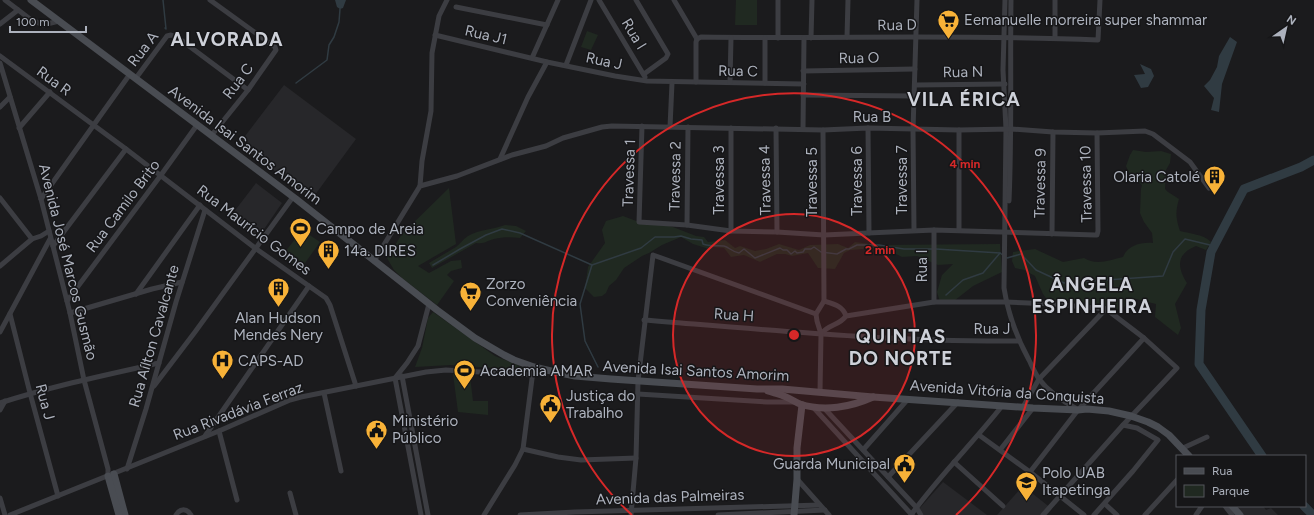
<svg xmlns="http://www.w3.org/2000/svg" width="1314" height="515" font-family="Figtree,sans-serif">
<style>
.built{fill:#27272a}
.green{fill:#202921}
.water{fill:#303b42}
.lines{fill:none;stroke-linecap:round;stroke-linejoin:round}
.stream{stroke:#303b42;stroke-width:1.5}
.river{stroke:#303b42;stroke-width:9}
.street{stroke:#3c3d42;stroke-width:5}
.secondary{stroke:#494c52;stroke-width:7}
.ring{fill:none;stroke:#d62828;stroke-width:2}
.labels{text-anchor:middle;stroke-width:3;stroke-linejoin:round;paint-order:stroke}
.poi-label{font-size:15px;fill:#adb2bd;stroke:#161618;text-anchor:start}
.street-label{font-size:15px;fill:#adb2bd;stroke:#161618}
.district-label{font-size:19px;font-weight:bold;letter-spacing:1px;fill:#ced1d9;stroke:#161618}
.centre{fill:#d62828;stroke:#161618;stroke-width:2}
.ring-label{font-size:12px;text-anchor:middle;font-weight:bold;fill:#d62828;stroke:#161618;stroke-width:3;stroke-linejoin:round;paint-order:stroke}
</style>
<rect width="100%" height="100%" fill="#1b1b1d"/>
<g class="built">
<path d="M284,85L356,139L312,199L239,144Z"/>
<path d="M256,183L282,203L258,238L230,217Z"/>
<path d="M943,482L987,515H924L919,509Z"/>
<path d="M1023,486L1052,509L1047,515H997Z"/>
<path d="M1226,506H1263L1266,510L1271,508L1278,515H1234Z"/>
</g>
<g class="green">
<path d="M736,0H757V25H735Z"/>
<path d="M587,31L598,35L591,50L581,47Z"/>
<path d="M1133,150L1146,152L1161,151L1171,154L1170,163L1166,170L1165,189L1168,192L1179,199C1175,213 1176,218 1180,231C1191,234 1203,234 1211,242L1206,250L1196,246C1176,254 1177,267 1187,283L1175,304L1181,328L1178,335L1155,317L1156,304L1136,299L1119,310L1112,307C1099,311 1096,305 1085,303C1074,301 1064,301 1053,300L1048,301L1043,294L1035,276L1024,270L1015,268L1012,261L1013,252L1035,249L1063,262L1084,258C1096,266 1110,260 1123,257C1128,245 1141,242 1153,243L1152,233L1144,222L1140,213L1141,189L1142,185L1130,175L1126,166L1130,155Z"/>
<path d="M449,188L456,244L418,266L429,273L451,261L461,260L462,268L451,271L447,275L454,281L437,305L402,278L394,270L387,258L402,234Z"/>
<path d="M623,216L639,222L646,220L673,227L696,236L704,237L708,242L725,240L735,248L740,246L755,251L766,249L779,244L799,250L810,245L838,244L848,248L855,242L878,245L1000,244L1002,272L973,286L954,301L940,302L937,292L942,275L953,264L938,265L917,256L902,257L890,251H883L876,248L850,250L844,253L835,269L818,268L808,253L792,256L785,254H777L760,262L744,255L731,257L724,248L713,247L709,249L693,244L681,237L662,245L649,253L642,256L624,268L616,280L609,286L606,293L602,296L594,297L585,288L588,267L605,243L602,230L606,221Z"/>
<path d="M505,225L516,226L526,231L520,238C511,237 502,237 494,239C485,241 487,244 476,243L432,268L429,263L456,247C461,243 463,239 468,236C480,229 493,230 505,225Z"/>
<path d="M302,230L320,242L300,270L282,256Z"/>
<path d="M433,312L495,356L532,371L451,365L415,367L422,348L428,318Z"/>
<path d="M453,374L470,376L473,401H488V415L458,412Z"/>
</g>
<g class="water">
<path d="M335,0H346L343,8L340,9L337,7Z"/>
<path d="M1230,37L1237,42L1222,84L1219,112L1211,110L1214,98L1204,86L1210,80L1217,67L1219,56Z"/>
<path d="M1140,64L1151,69L1154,76L1148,87L1141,88L1134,75L1145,74Z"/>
</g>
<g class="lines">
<g class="stream">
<path d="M163,0L166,29L165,28"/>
<path d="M296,83L327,60L329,45L334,37L339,22L340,9"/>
<path d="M936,249L1000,253"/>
<path d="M433,265L460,249L486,235L502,229L520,233L592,265"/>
<path d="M946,295L963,280L983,273L1000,253L1007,258L1021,254L1036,270L1064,283L1163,276L1173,252L1185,239L1210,245L1211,252"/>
<path d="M598,367L585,341L580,304L592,265L641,248L655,237H674L681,236L691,239L702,240L703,244C710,247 716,245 724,246C729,247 732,252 739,253L744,249L755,258L780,248L783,250H787L791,254L795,251L797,253L803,252L805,249H811L814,247L821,252L837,254L846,249H849L857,245H879L904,249H932"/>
</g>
<g class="river">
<path d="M1262,456L1199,364L1201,310L1211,252L1244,189L1301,167L1314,160"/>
<path d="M1304,506L1313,515"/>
</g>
<g class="street">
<path d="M5,0L30,19L43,25L59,21"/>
<path d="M210,0L275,47L276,50L248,90L211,136"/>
<path d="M599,0L645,77"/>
<path d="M636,0L668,54L666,58L644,74"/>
<path d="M674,0L697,39"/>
<path d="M1005,0L1003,70L1006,129L1004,288C1008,314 1016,336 1029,360C1032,366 1035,373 1039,379C1048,391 1064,402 1077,409"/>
<path d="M1055,0V38"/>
<path d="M456,7L547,25"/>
<path d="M0,24L18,10"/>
<path d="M435,35L547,62L615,76L647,81L804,84"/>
<path d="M847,37L848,0"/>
<path d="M778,38V0"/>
<path d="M811,38L812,0"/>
<path d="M697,39L701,37C833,39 966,34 1098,40L1100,0"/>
<path d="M0,56L126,149L255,248L326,298L330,305L356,386"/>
<path d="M532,58L558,0"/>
<path d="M0,63L41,199L70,313L84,380L108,469V476"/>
<path d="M566,65L591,0"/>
<path d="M803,71L915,69"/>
<path d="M136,78L167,36L171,35L177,37L248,90"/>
<path d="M696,82V42L697,39"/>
<path d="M730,82L731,38"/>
<path d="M765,83V38"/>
<path d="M915,85L1005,84"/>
<path d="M803,95L915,96"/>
<path d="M0,107L10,97"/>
<path d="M642,126L639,222L687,225L731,231L777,232L824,235L934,230L1095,235H1097L1098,231L1097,133"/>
<path d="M670,127L672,83"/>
<path d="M19,128L50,92"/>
<path d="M731,128V231"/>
<path d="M776,128L777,232"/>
<path d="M868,128L869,233"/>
<path d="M803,129L804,38"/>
<path d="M500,159L528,97L547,62"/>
<path d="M420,186L422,161L431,111L432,53L439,16L447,0"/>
<path d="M0,198L32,239"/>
<path d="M41,199L130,74"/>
<path d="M1009,201C1012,134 1010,67 1011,0"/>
<path d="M687,225L688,127"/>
<path d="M914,230L913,130L917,0"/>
<path d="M959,230V130"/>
<path d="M1052,234L1053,132"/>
<path d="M53,246L126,149"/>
<path d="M374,261L420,186L457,176L512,155L546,146L563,138L602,127L612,126L823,130L868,128L959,130L1011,129L1053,132L1097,133L1145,131L1153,134L1190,162L1209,188"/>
<path d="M0,266L32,239L41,236L49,231"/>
<path d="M136,294L200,205"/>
<path d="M67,301L161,175L197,125"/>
<path d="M824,301C834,304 843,306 846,316"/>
<path d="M934,302V230"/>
<path d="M70,313L152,289L182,282"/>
<path d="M10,314L30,393L58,496"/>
<path d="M644,320C769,330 894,342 1019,341"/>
<path d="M0,332L50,239"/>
<path d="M821,334C828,324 839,326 846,316L934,302H1006L1053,304L1106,309"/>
<path d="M402,376L428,515"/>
<path d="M395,378L421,515"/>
<path d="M395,378L407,363L418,346L429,304"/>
<path d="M154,386L195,332L293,197"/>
<path d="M820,392L821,334L817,321L816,314L824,301L823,130"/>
<path d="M324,393L341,471"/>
<path d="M638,394L767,402H793"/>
<path d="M0,403C52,386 106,375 159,363"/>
<path d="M813,407L912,515"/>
<path d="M1023,407L1039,379L1106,309"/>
<path d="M824,408L916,507L921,515"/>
<path d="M0,410L5,401"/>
<path d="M219,431L237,500"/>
<path d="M979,435L1030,472L1084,515"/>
<path d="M205,436L309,286"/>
<path d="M1183,448L1207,437"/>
<path d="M523,449L558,457L581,460L636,458"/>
<path d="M863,450L908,399"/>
<path d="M1000,450L1033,408"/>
<path d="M954,462L1003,506"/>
<path d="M127,469L146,409L176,302L205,210"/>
<path d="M1030,472L1078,410L1144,338"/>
<path d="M888,477L958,402"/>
<path d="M797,479L829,515"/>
<path d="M290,493L296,515"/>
<path d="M0,498L5,515"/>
<path d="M1105,504L1117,515"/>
<path d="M1225,506L1232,515"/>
<path d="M10,515L219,431L290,400L301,397L426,372L446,370L533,375"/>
<path d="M176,515C180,508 187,508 191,515"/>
<path d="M484,515L515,465L523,449L533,371"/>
<path d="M520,515L575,512L820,505"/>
<path d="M631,515L636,458L638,381L653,255L816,314"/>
<path d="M718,515L825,510"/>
<path d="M911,515C939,476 973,443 1002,406"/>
<path d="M1043,515L1123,425L1177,368L1144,338L1106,309"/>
<path d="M1094,515L1133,471L1158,440L1137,428L1123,425"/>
<path d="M1145,515L1177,480"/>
<path d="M1196,515L1202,506"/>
</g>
<g class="secondary">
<path d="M31,0L296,199L437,310L475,338L504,355L514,360L534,367L551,371L575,376L611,379L757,389H782L873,397L1033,408L1078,410L1087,409L1109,411L1131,416L1148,422L1158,427L1169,435L1189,456"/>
<path d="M768,391C774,393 781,394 786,397C791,399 795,402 800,404C824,412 851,407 873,397"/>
<path d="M114,474L125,515"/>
<path d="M108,476L119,515"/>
<path d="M1232,506L1240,515"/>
<path d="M794,515L797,479V448L802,405"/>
</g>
</g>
<circle cx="794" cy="335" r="121" fill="#d62828" fill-opacity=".12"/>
<g class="ring">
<circle cx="794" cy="335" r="121"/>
<path d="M632 515A242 242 0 1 1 956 515"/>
</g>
<defs>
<symbol id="supermarket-pin" viewBox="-11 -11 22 30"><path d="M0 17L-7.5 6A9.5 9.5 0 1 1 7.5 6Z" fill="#f8b238" stroke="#161618"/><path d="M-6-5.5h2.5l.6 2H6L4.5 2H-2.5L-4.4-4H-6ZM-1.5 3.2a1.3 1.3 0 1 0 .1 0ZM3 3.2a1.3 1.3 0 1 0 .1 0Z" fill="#111"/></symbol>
<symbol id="building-pin" viewBox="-11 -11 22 30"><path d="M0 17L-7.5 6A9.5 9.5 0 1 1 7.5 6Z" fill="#f8b238" stroke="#161618"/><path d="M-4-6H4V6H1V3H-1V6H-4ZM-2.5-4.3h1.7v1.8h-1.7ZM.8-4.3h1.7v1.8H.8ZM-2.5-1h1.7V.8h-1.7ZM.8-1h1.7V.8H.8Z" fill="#111"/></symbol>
<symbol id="stadium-pin" viewBox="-11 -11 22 30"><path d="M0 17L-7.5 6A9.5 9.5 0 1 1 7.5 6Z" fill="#f8b238" stroke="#161618"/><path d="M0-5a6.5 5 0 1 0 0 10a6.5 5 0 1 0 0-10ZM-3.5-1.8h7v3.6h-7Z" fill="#111"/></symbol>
<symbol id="hospital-pin" viewBox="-11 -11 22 30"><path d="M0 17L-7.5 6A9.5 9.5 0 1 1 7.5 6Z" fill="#f8b238" stroke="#161618"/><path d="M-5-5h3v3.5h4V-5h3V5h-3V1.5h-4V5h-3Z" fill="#111"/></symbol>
<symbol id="civic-pin" viewBox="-11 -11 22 30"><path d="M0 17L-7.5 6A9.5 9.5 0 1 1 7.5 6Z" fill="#f8b238" stroke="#161618"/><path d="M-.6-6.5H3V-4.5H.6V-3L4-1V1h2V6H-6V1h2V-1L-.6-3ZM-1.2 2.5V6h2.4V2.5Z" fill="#111"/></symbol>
<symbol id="university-pin" viewBox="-11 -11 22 30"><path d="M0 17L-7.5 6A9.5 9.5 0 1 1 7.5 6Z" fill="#f8b238" stroke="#161618"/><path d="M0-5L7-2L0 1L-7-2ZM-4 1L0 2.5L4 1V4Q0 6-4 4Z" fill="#111"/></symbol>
</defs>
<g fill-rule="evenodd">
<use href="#supermarket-pin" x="936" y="8" width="25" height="34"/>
<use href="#building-pin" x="1202" y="164" width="25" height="34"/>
<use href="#stadium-pin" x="288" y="216" width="25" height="34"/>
<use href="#building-pin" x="316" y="238" width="25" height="34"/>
<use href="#building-pin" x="266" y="276" width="25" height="34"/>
<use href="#supermarket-pin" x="458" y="280" width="25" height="34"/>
<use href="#hospital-pin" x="210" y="348" width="25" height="34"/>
<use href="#stadium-pin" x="452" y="358" width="25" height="34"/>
<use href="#civic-pin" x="538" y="392" width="25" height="34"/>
<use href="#civic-pin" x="364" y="418" width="25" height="34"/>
<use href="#civic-pin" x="892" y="452" width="25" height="34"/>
<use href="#university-pin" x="1014" y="470" width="25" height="34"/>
</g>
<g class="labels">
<g class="poi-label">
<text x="964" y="25">Eemanuelle morreira super shammar</text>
<text x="1200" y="182" text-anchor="end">Olaria Catolé</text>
<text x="316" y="234">Campo de Areia</text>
<text x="344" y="256">14a. DIRES</text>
<text x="486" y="289">Zorzo<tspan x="486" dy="17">Conveniência</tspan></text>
<text x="278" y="323" text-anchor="middle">Alan Hudson<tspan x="278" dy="17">Mendes Nery</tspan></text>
<text x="238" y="366">CAPS-AD</text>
<text x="480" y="376">Academia AMAR</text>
<text x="566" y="401">Justiça do<tspan x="566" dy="17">Trabalho</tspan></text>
<text x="392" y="426">Ministério<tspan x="392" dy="17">Público</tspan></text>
<text x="890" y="469" text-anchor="end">Guarda Municipal</text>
<text x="1042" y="478">Polo UAB<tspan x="1042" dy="17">Itapetinga</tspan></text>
</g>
<g class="street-label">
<text transform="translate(897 25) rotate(-1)" y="5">Rua D</text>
<text transform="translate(634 34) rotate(59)" y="5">Rua I</text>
<text transform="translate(486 35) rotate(13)" y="5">Rua J1</text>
<text transform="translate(143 49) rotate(-52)" y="5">Rua A</text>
<text transform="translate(859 58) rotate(-1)" y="5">Rua O</text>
<text transform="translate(604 61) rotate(12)" y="5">Rua J</text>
<text transform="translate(738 71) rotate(1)" y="5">Rua C</text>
<text transform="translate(963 72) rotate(-1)" y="5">Rua N</text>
<text transform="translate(54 81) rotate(36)" y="5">Rua R</text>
<text transform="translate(238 81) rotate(-53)" y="5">Rua C</text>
<text x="872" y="122">Rua B</text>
<text transform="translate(245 145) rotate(37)" y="5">Avenida Isai Santos Amorim</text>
<text transform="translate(629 173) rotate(-88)" y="5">Travessa 1</text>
<text transform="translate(675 176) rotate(-89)" y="5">Travessa 2</text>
<text transform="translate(719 180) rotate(-90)" y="5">Travessa 3</text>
<text transform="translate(765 180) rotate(-91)" y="5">Travessa 4</text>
<text transform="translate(902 180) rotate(-90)" y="5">Travessa 7</text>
<text transform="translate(857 181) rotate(-90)" y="5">Travessa 6</text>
<text transform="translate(812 182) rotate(-90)" y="5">Travessa 5</text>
<text transform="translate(1040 183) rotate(-89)" y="5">Travessa 9</text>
<text transform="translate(1086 184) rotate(-91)" y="5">Travessa 10</text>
<text transform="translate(123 206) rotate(-53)" y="5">Rua Camilo Brito</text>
<text transform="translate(254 230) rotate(37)" y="5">Rua Maurício Gomes</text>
<text transform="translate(68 262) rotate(76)" y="5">Avenida José Marcos Gusmão</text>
<text transform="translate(922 266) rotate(-90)" y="5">Rua I</text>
<text transform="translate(734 315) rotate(4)" y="5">Rua H</text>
<text x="992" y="334">Rua J</text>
<text transform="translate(154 336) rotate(-74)" y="5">Rua Aílton Cavalcante</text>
<text transform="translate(696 371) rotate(3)" y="5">Avenida Isai Santos Amorim</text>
<text transform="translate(1007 392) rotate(4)" y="5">Avenida Vitória da Conquista</text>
<text transform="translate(45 402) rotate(75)" y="5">Rua J</text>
<text transform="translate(238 411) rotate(-21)" y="5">Rua Rivadávia Ferraz</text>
<text transform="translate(670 497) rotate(-2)" y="5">Avenida das Palmeiras</text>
</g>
<g class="district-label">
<text x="227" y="46">ALVORADA</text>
<text x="964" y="106">VILA ÉRICA</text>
<text x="1092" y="291">ÂNGELA<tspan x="1092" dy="22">ESPINHEIRA</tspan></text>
<text x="901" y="343">QUINTAS<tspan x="901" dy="22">DO NORTE</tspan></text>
</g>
</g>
<circle cx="794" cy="335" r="6" class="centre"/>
<g class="ring-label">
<text x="965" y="168">4 min</text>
<text x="880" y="254">2 min</text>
</g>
<rect x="1176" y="455" width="130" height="52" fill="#161618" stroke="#52545a"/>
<rect x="1184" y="468" width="20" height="6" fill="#494c52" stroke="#52545a"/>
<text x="1212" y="475" font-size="12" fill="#adb2bd">Rua</text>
<rect x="1184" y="485" width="20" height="12" fill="#202921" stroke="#52545a"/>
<text x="1212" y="495" font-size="12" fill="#adb2bd">Parque</text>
<g transform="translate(1286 28) rotate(34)" stroke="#161618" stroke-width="3" paint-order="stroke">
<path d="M0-3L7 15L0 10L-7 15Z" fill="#adb2bd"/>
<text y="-6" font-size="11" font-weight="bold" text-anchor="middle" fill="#adb2bd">N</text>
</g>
<path d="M10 26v6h76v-6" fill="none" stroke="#adb2bd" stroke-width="2"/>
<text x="16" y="26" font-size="12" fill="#adb2bd" stroke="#161618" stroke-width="3" paint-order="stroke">100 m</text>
</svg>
